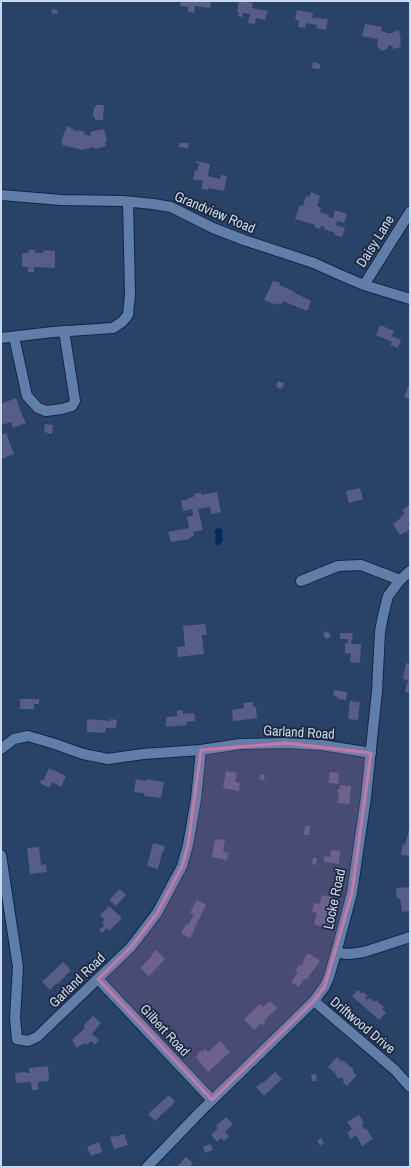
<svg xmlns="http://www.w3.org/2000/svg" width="411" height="1168" font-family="'Archivo Narrow',sans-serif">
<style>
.water{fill:#05295d}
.building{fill:#575c89}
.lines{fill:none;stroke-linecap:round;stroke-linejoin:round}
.minor-casing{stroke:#0f274b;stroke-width:12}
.minor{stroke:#617ea8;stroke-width:10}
.marked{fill:#c678a6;fill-opacity:0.2;stroke:#c678a6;stroke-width:3;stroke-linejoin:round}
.labels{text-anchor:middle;stroke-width:3.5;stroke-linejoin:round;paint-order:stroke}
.street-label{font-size:14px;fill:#c9d8f0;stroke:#1d293a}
</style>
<rect width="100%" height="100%" fill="#294268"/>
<path class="water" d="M219,528L223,530L222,536L223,539L220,545H217L215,543L216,536L214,531L216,529Z"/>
<g class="building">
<path d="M181,1H211L210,8L195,6L194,13L188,12V7L180,6Z"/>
<path d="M239,1L253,3L252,8L268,11L265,20L256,18L255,24L248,23L250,14L243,13V17L238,16L239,12H237Z"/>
<path d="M52,9L58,10L57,14L51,13Z"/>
<path d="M297,10L313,13L312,18L328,19L326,30L316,28L317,25L306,23L305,28L298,27L299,21L295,20Z"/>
<path d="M365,24L382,27L381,31L386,32V33H393V32L399,30L401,41L400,42L401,47L393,49L392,46L388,45V48L382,51L377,46L378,39L362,36Z"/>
<path d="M313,62L320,64V69L312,68Z"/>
<path d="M96,105H104L103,120H95V117H93L94,107H96Z"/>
<path d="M68,126L77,132V130L85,132L84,134L91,136L90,132L104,129L107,141H105L106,146L95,149L94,147L82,150L62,145L63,143H61L64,133Z"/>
<path d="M179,143H189L188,148L179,147Z"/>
<path d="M196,161L210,164L208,176L220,179L221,175L227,176L224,191L209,188L208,190L201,189L203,181L193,179L195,170L197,171L199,163H196Z"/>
<path d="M311,192L320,196L317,206L321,208L320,212L329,215L328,217L333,218L335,210L347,214L344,223L337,221L336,225L345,228L342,237L334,235L335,233L324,229L325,227L321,226L320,229L314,227L315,225L295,219L300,205L303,206L306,196L309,197Z"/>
<path d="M29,250H35V253H43L44,250L55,251V268L34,267V272H28V267H22V253H28Z"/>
<path d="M273,281L280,283L279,285L293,291V292L311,301L307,311L283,301L281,305L277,303V305L264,300Z"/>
<path d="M380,325L394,331L392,336L401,340L398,348L390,345L392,342L376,335Z"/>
<path d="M278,381L284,383L283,388L281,387V389L277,388V386L276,385Z"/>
<path d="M410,382V399L404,397Z"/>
<path d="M16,398L23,418H24L26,423L13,428L11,422L1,425V404Z"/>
<path d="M45,424L53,425L52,434L44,432Z"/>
<path d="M6,433L14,454L1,459V435Z"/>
<path d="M360,488L363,499L349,503L346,491Z"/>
<path d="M201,492V495L217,492L221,512L211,514L210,507L198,509L203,530L193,532L194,536L190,537V539L171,542L168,532L189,528L187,517L193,516L192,509L183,511L181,501L189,499V498L195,496L194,494Z"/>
<path d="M409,505L410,507V523L408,524L410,528L407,531V532L406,533L405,532L400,535L393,524L402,517L401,516L405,514L402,510Z"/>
<path d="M205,624L207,635H202L204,654L178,657L177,647L185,646L183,626Z"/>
<path d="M328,631L331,637L326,639L323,633Z"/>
<path d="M340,633H353L351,644H361L360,663L350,662L351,654L345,653V643H348V639H340Z"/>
<path d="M406,663L410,664V693L405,692L408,680L403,679Z"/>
<path d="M334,690L347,692L346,700L337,699L338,697L333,696Z"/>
<path d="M20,699H39V704H34V709H20Z"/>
<path d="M350,701L360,702L358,720L348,719Z"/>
<path d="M253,702V707H256L257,718L233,721L232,710L244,708L243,703Z"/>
<path d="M183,710V714L194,713L195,721L186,722L187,725L166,727V717L177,716V711Z"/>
<path d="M87,719L110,721V719L117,720L116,728H106L105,733L87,732Z"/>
<path d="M49,768L66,776L61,787L52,782L49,788L40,783L41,780L43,781Z"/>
<path d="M226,771L237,773L235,782L240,783L239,791L223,788Z"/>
<path d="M330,772L339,773L338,784L328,783Z"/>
<path d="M260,774L265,775L264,780L259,779Z"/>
<path d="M136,779L146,781V779L164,782L161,798L144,796V793L134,792Z"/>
<path d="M340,785L351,786L349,804L338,803L339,793H337L338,789H340Z"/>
<path d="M305,826H310L309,835H304Z"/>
<path d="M409,830L410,831V856L401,855L403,844L405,845Z"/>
<path d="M215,839L225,840L223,852L228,853L227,860L212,857Z"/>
<path d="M153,843L165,846L163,853H162L158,869L147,866Z"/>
<path d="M39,847L41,865L46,864L47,872L30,874L27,848Z"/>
<path d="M331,850L340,851L339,864L324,862V856L330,857Z"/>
<path d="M313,858H317L316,865L312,864Z"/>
<path d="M410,887V911L402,912L400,898L397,899L396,888Z"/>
<path d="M120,889L126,895L116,906L109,900Z"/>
<path d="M322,895L331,897L324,927L314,924L317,913L312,912L314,903L319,904Z"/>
<path d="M197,900L206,905L194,929H195L190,938L181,933L186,924L188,925L194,915L190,913Z"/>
<path d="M109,906L122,918L109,931L107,928L102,933L99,930L104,926L102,923L105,920L100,915Z"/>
<path d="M156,950L165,959L149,976L140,968L152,956L151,955Z"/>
<path d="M308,953L320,961L306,980L304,979L299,987L291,982L298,972L295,971L299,965L301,966L304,962L303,961Z"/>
<path d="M63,962L71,970L58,984L57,983L50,990L42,982Z"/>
<path d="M358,990L362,994L363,992L367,996L365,998L367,1000L370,998L374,1002L376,1000L384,1007L382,1009L386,1013L379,1020L352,996Z"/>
<path d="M270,1001L277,1008L264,1021L265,1023L263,1025L261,1023L254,1030L244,1019L260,1004L263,1007Z"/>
<path d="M93,1016L101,1023L92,1034L99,1040L95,1045L91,1041L87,1045L85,1043L83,1045L82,1044L77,1048L72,1040L85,1028L83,1026Z"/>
<path d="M220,1041L230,1052L208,1072L196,1057L198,1055L197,1054L201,1051L202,1052L205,1049L208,1052Z"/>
<path d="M337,1057L342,1062L343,1060L354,1070L353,1072L357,1075L347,1086L343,1082L344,1080L341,1077L339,1079L336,1076L337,1075L328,1067Z"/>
<path d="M48,1066L49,1081L38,1082V1090H32L31,1082L16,1083L15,1073L25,1072L26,1073H29V1068Z"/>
<path d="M275,1072L282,1079L264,1096L256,1087L262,1082L263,1083Z"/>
<path d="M316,1074L317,1081H312L311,1075Z"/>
<path d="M169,1095L175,1102L155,1121L148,1114Z"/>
<path d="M359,1115L364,1123L362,1124L364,1129L366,1128L373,1139L362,1146L356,1135L351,1139L347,1133L352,1129L347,1122Z"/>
<path d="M226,1117L233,1124L225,1132L229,1136L224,1141L221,1138L217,1142L211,1135L218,1128L216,1126Z"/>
<path d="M124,1134L128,1145L114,1149L110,1137L114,1136V1137Z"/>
<path d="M321,1138L324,1143L320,1146L317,1141Z"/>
<path d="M99,1142L102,1152L91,1156L87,1147Z"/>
<path d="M210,1144L213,1150L205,1153L203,1147Z"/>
<path d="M186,1157L193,1163L190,1167H177Z"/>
</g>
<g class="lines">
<defs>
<g id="minor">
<path d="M1,195L61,200L123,201L153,204L171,207L213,228L244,240L314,263L338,274L364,285L410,299"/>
<path d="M364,285L410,212"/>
<path d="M14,337L27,396L38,408L46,411L62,409L72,406L75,401L64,331"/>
<path d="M1,338L53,332L113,328L122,322L128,315L130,294L128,202"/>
<path d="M301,581L338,566L361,565L400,580"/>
<path d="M1,749L14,739L28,736L55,744L83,754L108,759L143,754L201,750L240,744L286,743L322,745L371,753"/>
<path d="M1,855L18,967L15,1018L17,1039L28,1041L37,1037L131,947L157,913L182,866L188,845L196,799L201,750"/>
<path d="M336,953L350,954L364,952L410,937"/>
<path d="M98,979L212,1100"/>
<path d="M314,1001L395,1070L410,1087"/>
<path d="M147,1167L200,1112L314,1001L325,986L329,977L336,953L352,893L366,797L377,691L380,632L383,616L388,596L400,580L410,571"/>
</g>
</defs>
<use href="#minor" class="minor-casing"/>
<use href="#minor" class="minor"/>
</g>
<path class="marked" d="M286,743L371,753L352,893L325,986L314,1001L212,1100L98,979L131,947L157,913L182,866L188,845L201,750Z"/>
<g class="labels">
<g class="street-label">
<text transform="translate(215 212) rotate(23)" y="5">Grandview Road</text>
<text transform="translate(375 241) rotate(-58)" y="5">Daisy Lane</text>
<text transform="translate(299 732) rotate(3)" y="5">Garland Road</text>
<text transform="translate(334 899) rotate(-78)" y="5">Locke Road</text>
<text transform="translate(77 980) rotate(-44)" y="5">Garland Road</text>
<text transform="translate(363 1025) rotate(40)" y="5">Driftwood Drive</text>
<text transform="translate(165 1030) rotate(47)" y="5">Gilbert Road</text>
</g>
</g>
<rect width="411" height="1168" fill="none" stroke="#c9d8f0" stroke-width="4"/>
</svg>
